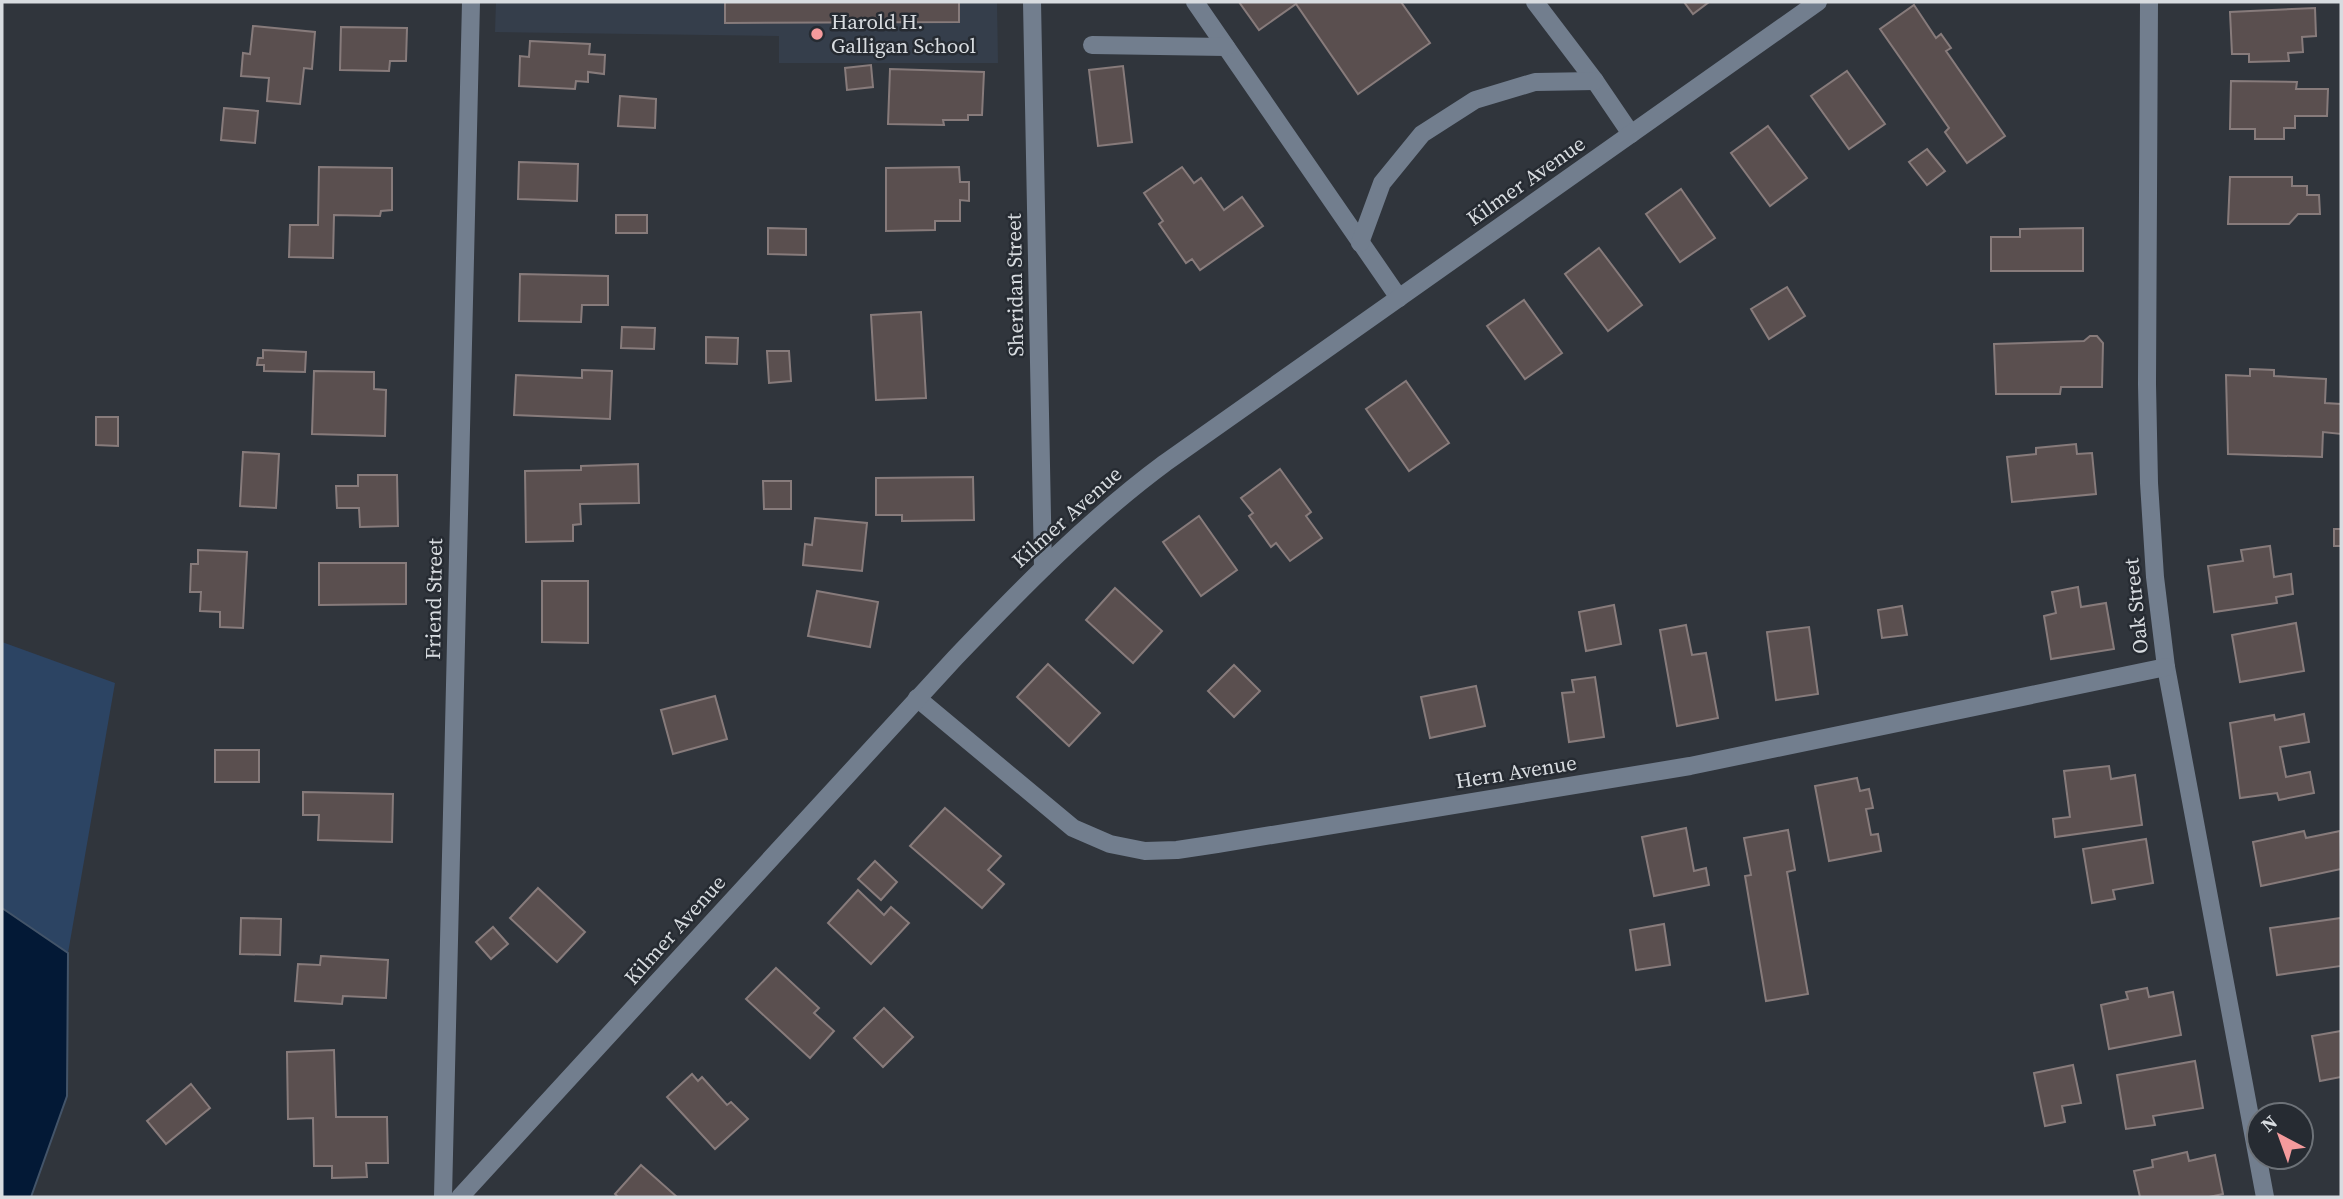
<svg xmlns="http://www.w3.org/2000/svg" width="2343" height="1199" font-family="'Source Serif 4',serif">
<style>
.built{fill:#353e4b}
.green{fill:#2c4463}
.water{fill:#031936;stroke:#435469;stroke-width:2}
.building{fill:#5a4f4f;stroke:#877b7b;stroke-width:2}
.lines{fill:none;stroke-linecap:round;stroke-linejoin:round}
.minor{stroke:#727e8e;stroke-width:18}
.poi-dot{fill:#f59b9d;stroke:#262b32;stroke-width:2.5}
.labels{text-anchor:middle;stroke-width:5;stroke-linejoin:round;paint-order:stroke}
.poi-label{font-size:21px;fill:#d8dce0;stroke:#262b32;text-anchor:start}
.street-label{font-size:21px;fill:#d8dce0;stroke:#262b32}
</style>
<rect width="100%" height="100%" fill="#30353c"/>
<path class="built" d="M496,2H997L998,63H779V36L495,32Z"/>
<path class="green" d="M2,642L115,683L68,953L2,910Z"/>
<path class="water" d="M2,908L68,953L67,1096L31,1197H2Z"/>
<g class="building">
<path d="M725,2H959V22L725,23Z"/>
<path d="M1239,2H1401L1430,43L1358,94L1296,4L1259,30Z"/>
<path d="M1684,2H1709L1693,14Z"/>
<path d="M1914,5L1936,38L1941,34L1951,48L1946,51L2005,136L1967,163L1945,132L1949,128L1880,29Z"/>
<path d="M2315,8L2316,36L2302,37L2303,52L2288,53L2289,61L2249,62V54H2232L2230,12Z"/>
<path d="M253,26L315,32L312,69L304,68L300,104L267,101L269,78L241,76L243,53L250,54Z"/>
<path d="M341,27L407,28L406,61H390L389,71L340,70Z"/>
<path d="M530,41L590,44L589,54L605,55L604,74L588,72V82L576,81L575,89L519,86L520,56L529,57Z"/>
<path d="M871,65L873,87L847,90L845,68Z"/>
<path d="M1123,66L1132,142L1098,146L1089,70Z"/>
<path d="M890,69L984,72L982,115H968V120H943L944,125L888,124Z"/>
<path d="M1847,71L1885,124L1849,149L1811,96Z"/>
<path d="M2231,81L2297,82L2296,89H2328L2327,116H2295V128H2284V139H2255V129H2230Z"/>
<path d="M620,96L656,99L655,128L618,126Z"/>
<path d="M224,108L258,111L255,143L221,140Z"/>
<path d="M1768,126L1807,178L1770,206L1731,153Z"/>
<path d="M1927,149L1945,171L1927,185L1909,162Z"/>
<path d="M519,162L578,164L577,201L518,199Z"/>
<path d="M319,167L392,168V210L381,211L380,216L334,215L333,258L289,257L290,225H318Z"/>
<path d="M959,167L960,182H969V201L960,200V221H935V230L886,231V168Z"/>
<path d="M1182,167L1194,183L1201,178L1224,210L1242,197L1263,226L1200,270L1192,259L1186,263L1159,224L1163,221L1144,193Z"/>
<path d="M2230,177H2292V186H2307V195H2319L2320,214H2298L2289,224H2228Z"/>
<path d="M1681,189L1715,238L1680,262L1646,214Z"/>
<rect x="616" y="215" width="31" height="18"/>
<path d="M768,228L806,229V255L768,254Z"/>
<path d="M2083,228V271H1991V237H2020V229Z"/>
<path d="M1599,248L1642,305L1608,331L1565,274Z"/>
<path d="M520,274L608,276V305H582L581,322L519,321Z"/>
<path d="M1787,287L1805,316L1769,339L1751,309Z"/>
<path d="M1524,300L1562,353L1525,379L1487,326Z"/>
<path d="M921,312L926,398L876,400L871,315Z"/>
<path d="M622,327L655,328L654,349L621,348Z"/>
<path d="M2090,336H2097L2103,343L2102,387H2061L2060,394H1996L1994,344L2084,341Z"/>
<path d="M706,337L738,338L737,364L706,363Z"/>
<path d="M263,350L306,352L305,372L264,371V365H257L258,358H263Z"/>
<path d="M767,351H789L791,381L769,383Z"/>
<path d="M2250,369L2274,370V376L2326,379L2325,403L2341,404V434L2323,432L2322,457L2228,454L2226,375L2250,376Z"/>
<path d="M582,370L612,371L610,419L514,415L516,375L582,378Z"/>
<path d="M314,371L374,372V389L386,390L385,436L312,434Z"/>
<path d="M1406,381L1449,443L1409,471L1366,409Z"/>
<path d="M96,417H118V446L96,445Z"/>
<path d="M2076,444L2077,454L2092,453L2096,494L2012,502L2007,457L2036,454V448Z"/>
<path d="M243,452L279,454L276,508L240,506Z"/>
<path d="M638,464L639,503L580,504L581,524L573,525V541L526,542L525,471L581,470V466Z"/>
<path d="M1280,469L1311,512L1306,516L1322,538L1290,561L1276,543L1271,547L1249,516L1253,513L1241,498Z"/>
<path d="M358,475H397L398,526L360,527L359,508H337L336,486H358Z"/>
<path d="M973,477L974,520L902,521V515H876V478Z"/>
<path d="M763,481H791V509H764Z"/>
<path d="M1199,516L1237,570L1201,596L1163,542Z"/>
<path d="M815,518L867,523L862,571L803,565L805,544L812,545Z"/>
<rect x="2334" y="529" width="7" height="17"/>
<path d="M2270,546L2274,577L2291,574L2293,594L2276,597L2277,603L2214,612L2208,566L2243,561L2241,550Z"/>
<path d="M198,550L247,552L243,628L220,627V612L200,611L201,592H190L191,564H198Z"/>
<path d="M319,563H406V604L319,605Z"/>
<path d="M542,581H588V643L542,642Z"/>
<path d="M2078,587L2081,607L2106,603L2114,649L2051,659L2044,616L2056,613L2052,592Z"/>
<path d="M1115,588L1162,631L1133,663L1086,620Z"/>
<path d="M817,591L878,602L870,647L808,636Z"/>
<path d="M1614,605L1621,644L1586,651L1579,612Z"/>
<path d="M1902,606L1907,635L1882,638L1878,610Z"/>
<path d="M2296,623L2304,671L2240,682L2232,635Z"/>
<path d="M1686,625L1692,655L1706,653L1718,718L1677,726L1660,630Z"/>
<path d="M1809,627L1818,694L1776,700L1767,632Z"/>
<path d="M1048,664L1100,713L1069,746L1017,697Z"/>
<path d="M1234,665L1260,691L1234,717L1208,691Z"/>
<path d="M1595,677L1604,737L1569,742L1562,693L1574,692L1572,680Z"/>
<path d="M1476,686L1485,726L1430,738L1421,697Z"/>
<path d="M715,696L727,739L673,754L661,710Z"/>
<path d="M2304,714L2309,742L2280,747L2286,777L2310,772L2314,793L2279,800L2277,793L2240,798L2230,723L2274,715L2275,720Z"/>
<rect x="215" y="750" width="44" height="32"/>
<path d="M2109,766L2111,779L2135,775L2142,825L2055,837L2053,819L2070,817L2064,771Z"/>
<path d="M1857,778L1860,791L1869,789L1873,808L1866,809L1871,835L1878,834L1881,851L1829,861L1815,786Z"/>
<path d="M303,792L393,794L392,842L318,840L319,815H303Z"/>
<path d="M945,808L1001,856L988,870L1004,884L982,908L910,846Z"/>
<path d="M1686,828L1694,871L1706,868L1709,885L1654,896L1642,837Z"/>
<path d="M1788,830L1795,870L1787,872L1808,994L1766,1001L1745,876L1751,875L1744,838Z"/>
<path d="M2304,831L2306,838L2340,831L2341,869L2261,886L2253,842Z"/>
<path d="M2146,839L2153,883L2113,890L2115,899L2092,903L2083,849Z"/>
<path d="M875,861L897,882L881,900L858,879Z"/>
<path d="M538,888L585,932L557,962L510,918Z"/>
<path d="M858,890L884,915L891,907L909,923L871,964L828,923Z"/>
<path d="M241,918L281,919L280,955L240,954Z"/>
<path d="M2341,918V966L2277,975L2270,928Z"/>
<path d="M1664,924L1670,965L1636,970L1630,930Z"/>
<path d="M493,927L508,944L491,959L476,942Z"/>
<path d="M321,956L388,960L386,998L343,996L342,1004L295,1001L298,964L320,965Z"/>
<path d="M776,968L819,1008L814,1013L834,1031L810,1058L746,999Z"/>
<path d="M2147,988L2149,997L2173,992L2181,1035L2109,1049L2101,1005L2128,999L2126,992Z"/>
<path d="M884,1008L913,1037L883,1067L854,1038Z"/>
<path d="M2341,1031V1077L2320,1081L2312,1036Z"/>
<path d="M334,1050L336,1117H387L388,1163H366L367,1177L332,1178V1166H314L313,1118L288,1119L287,1052Z"/>
<path d="M2195,1061L2203,1108L2153,1116L2155,1125L2126,1129L2117,1075Z"/>
<path d="M2073,1065L2081,1103L2062,1106L2065,1122L2045,1126L2034,1073Z"/>
<path d="M692,1074L698,1081L702,1077L727,1105L731,1102L748,1119L715,1149L667,1097Z"/>
<path d="M191,1084L210,1108L166,1144L147,1121Z"/>
<path d="M2187,1152L2189,1161L2215,1155L2223,1194L2209,1197H2140L2134,1171L2153,1167L2152,1160Z"/>
<path d="M641,1165L677,1197H618L615,1194Z"/>
</g>
<g class="lines">
<g class="minor">
<path d="M1032,2L1043,568"/>
<path d="M1195,2L1399,298"/>
<path d="M1535,2L1595,81L1631,134"/>
<path d="M2149,2L2147,384L2149,483L2155,577L2166,667L2265,1197"/>
<path d="M1092,45L1226,47"/>
<path d="M1360,243L1382,183L1422,134L1475,100L1535,82L1595,81"/>
<path d="M917,698L1073,828L1110,844L1145,851L1177,850L1217,844L1690,766L2166,667"/>
<path d="M443,1197L471,2"/>
<path d="M460,1197L955,658C1021,589 1088,520 1165,463L1818,2"/>
</g>
</g>
<circle class="poi-dot" cx="817" cy="34" r="7"/>
<g class="labels">
<g class="poi-label">
<text x="831" y="29">Harold H.<tspan x="831" dy="24">Galligan School</tspan></text>
</g>
<g class="street-label">
<text transform="translate(1526 181) rotate(-35)" y="7">Kilmer Avenue</text>
<text transform="translate(1015 285) rotate(-91)" y="7">Sheridan Street</text>
<text transform="translate(1067 517) rotate(-42)" y="7">Kilmer Avenue</text>
<text transform="translate(434 599) rotate(-89)" y="7">Friend Street</text>
<text transform="translate(2136 606) rotate(-96)" y="7">Oak Street</text>
<text transform="translate(1516 772) rotate(-9)" y="7">Hern Avenue</text>
<text transform="translate(675 930) rotate(-48)" y="7">Kilmer Avenue</text>
</g>
</g>
<rect width="2343" height="1199" fill="none" stroke="#d8dce0" stroke-width="7"/>
<g transform="translate(2280 1136) rotate(319)"><circle r="33" fill="#262b32" stroke="#6d7278" stroke-width="2"/>
<path d="M0-5L12 26L0 18L-12 26Z" fill="#f59b9d"/>
<text y="-10" font-size="19" font-weight="bold" text-anchor="middle" fill="#d8dce0">N</text>
</g>
</svg>
